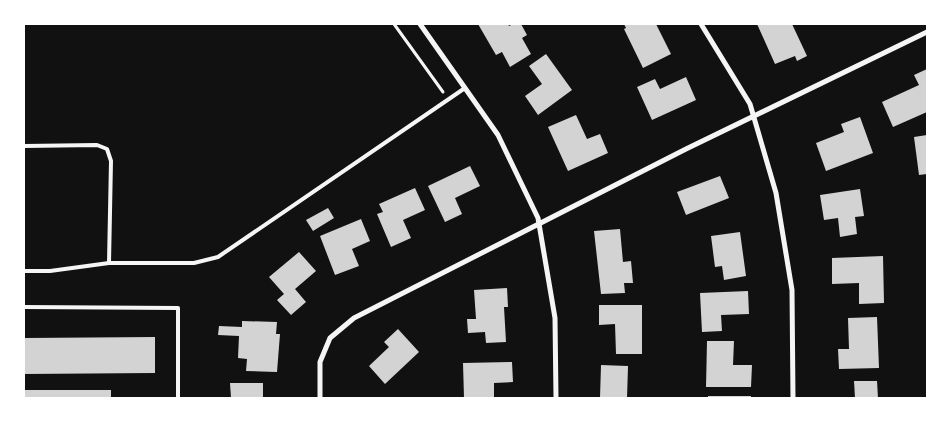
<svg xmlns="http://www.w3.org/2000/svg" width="951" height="422" font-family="'Exo 2',sans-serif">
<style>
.building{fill:#d3d3d3}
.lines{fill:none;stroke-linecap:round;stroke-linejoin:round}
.path{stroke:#f5f5f5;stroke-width:3}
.service{stroke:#f5f5f5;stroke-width:4}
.minor{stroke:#f5f5f5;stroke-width:5}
</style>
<rect width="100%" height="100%" fill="#111"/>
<g class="building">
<path d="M478,24H508L509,26L513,24H521L527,35L522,38L531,54L510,67L502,52L496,55Z"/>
<path d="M624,24H656L671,54L643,68L624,29L626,28Z"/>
<path d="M757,24H792L807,56L797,61L795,56L775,64Z"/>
<path d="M546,54L572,90L538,115L525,96L542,84L529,66Z"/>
<path d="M927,69V112L893,127L882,102L919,85L914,75Z"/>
<path d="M686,77L696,100L652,120L637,87L655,79L660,89Z"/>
<path d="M576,115L587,139L600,134L608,153L568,171L548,127Z"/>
<path d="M860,117L873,153L826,171L816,143L844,132L841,124Z"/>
<path d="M927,135V174L919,175L914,137Z"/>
<path d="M470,166L480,186L455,198L462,214L445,222L428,186Z"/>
<path d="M720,176L729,198L686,215L677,192Z"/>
<path d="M415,188L425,210L403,220L411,238L391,247L377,214L383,212L379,204Z"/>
<path d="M860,189L864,216L855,217L857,234L840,237L838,218L824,220L820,195Z"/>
<path d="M328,208L334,218L313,231L306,220Z"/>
<path d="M361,219L370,241L352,249L359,266L335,275L320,236Z"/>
<path d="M620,229L623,262L631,261L633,283H624L625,293L601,294L594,231Z"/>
<path d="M740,232L746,276L724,280L722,266L715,267L711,236Z"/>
<path d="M299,252L316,271L295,289L306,302L291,315L277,300L284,294L269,277Z"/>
<path d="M883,256L884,303L859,304V283L832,284V258Z"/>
<path d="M507,288L508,307H504L506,342L486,343L485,332L468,333L467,319H476L474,290Z"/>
<path d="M748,291L749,314L721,315L722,331L702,332L700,293Z"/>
<path d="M599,305H642V354H616L615,324L599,325Z"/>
<path d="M877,317L879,368L839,369L838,349H849L848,318Z"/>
<path d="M242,321L277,322L276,334H280L277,372L246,371L247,359L238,358L239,336L218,335L219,326L242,327Z"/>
<path d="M398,329L419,352L385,384L369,366L389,347L384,342Z"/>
<path d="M155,337V373L24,374V338Z"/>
<path d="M707,341H734L733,365H752L751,387H706Z"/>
<path d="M512,362L513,382L494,383V398H464L463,363Z"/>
<path d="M601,365L628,366L627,398H600Z"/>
<path d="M854,381H877L878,398H855Z"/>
<path d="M230,383H263V398H231Z"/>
<rect x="24" y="390" width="87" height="8"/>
<rect x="708" y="396" width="43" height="2"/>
</g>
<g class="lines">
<path class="path" d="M394,24L443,92"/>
<g class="service">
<path d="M24,146L97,145L107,149L111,161L109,263"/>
<path d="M24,271H50L109,263H194L218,257L465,88"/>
<path d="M24,307L178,308V398"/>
</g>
<g class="minor">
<path d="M420,24L498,135L538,218L555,318L556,398"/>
<path d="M701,24L750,104L776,193L792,290L793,398"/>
<path d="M320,398V362L330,338L354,318L686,149L927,32"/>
</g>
</g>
<rect width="951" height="422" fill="none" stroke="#ffffff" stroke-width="50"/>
</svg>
